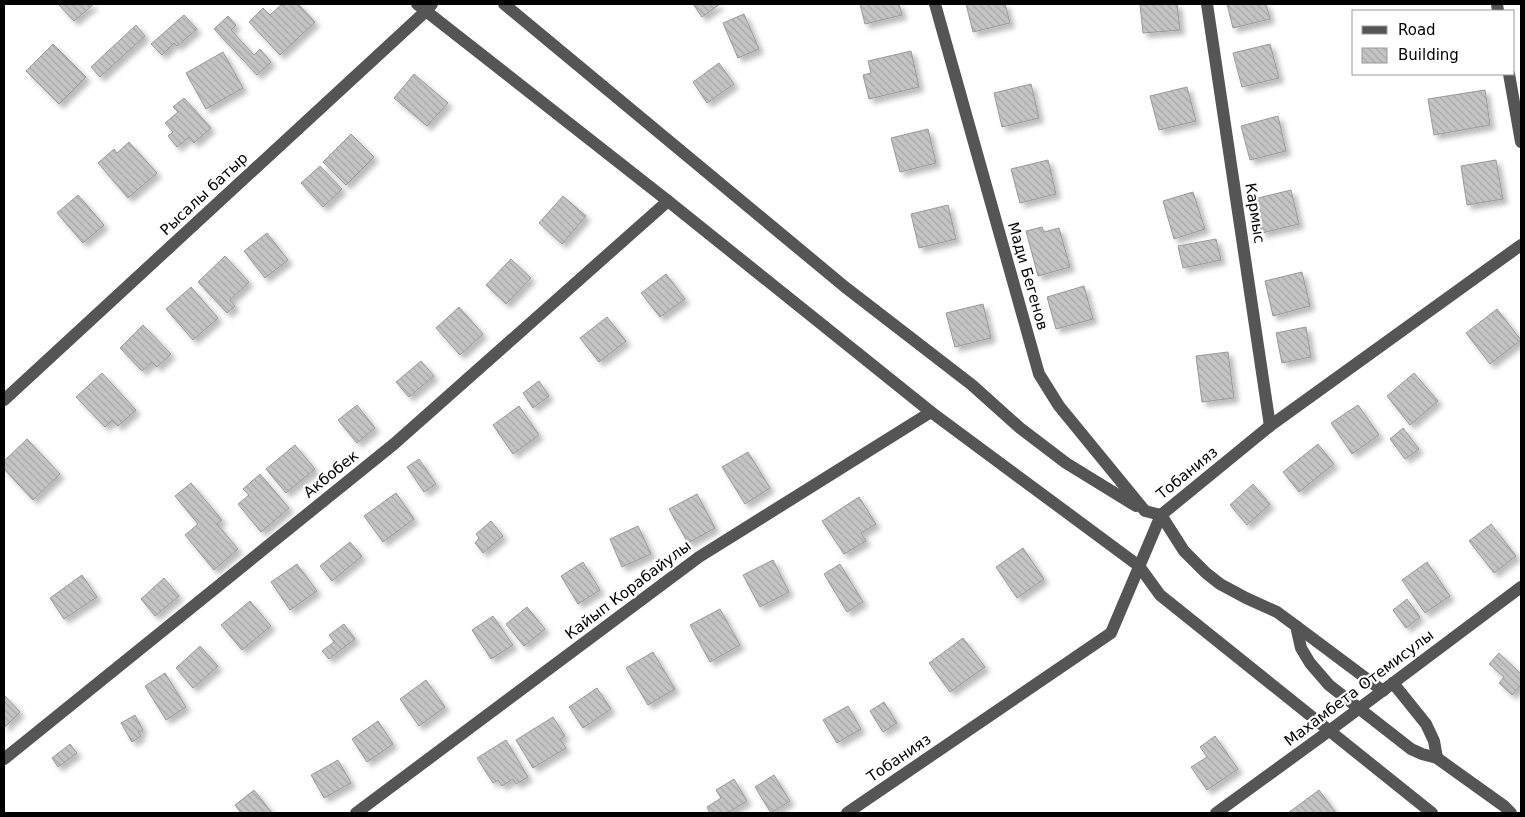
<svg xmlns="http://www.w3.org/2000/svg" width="1525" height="817" font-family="'DejaVu Sans',sans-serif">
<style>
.building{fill:url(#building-back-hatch);stroke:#999;filter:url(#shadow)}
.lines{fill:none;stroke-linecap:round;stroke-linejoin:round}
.minor{stroke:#555;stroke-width:12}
.labels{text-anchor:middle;stroke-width:4.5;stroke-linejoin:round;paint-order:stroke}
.street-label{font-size:15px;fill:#000;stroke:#fff}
</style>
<defs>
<pattern id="building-back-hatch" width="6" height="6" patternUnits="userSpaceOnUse" patternTransform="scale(1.25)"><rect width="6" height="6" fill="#c4c4c4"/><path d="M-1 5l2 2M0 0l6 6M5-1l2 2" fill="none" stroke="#a7a7a7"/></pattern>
<filter id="shadow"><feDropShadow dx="4.5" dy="4.5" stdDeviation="2.5" flood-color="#0004"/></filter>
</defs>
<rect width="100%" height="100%" fill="#fff"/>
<g class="building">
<path d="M58,4H94L74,21Z"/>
<path d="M282,4H298L315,22L280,55L249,22L263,8L270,15Z"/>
<path d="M693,4H720L702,17Z"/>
<path d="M860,4H899L902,15L865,24Z"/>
<path d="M966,4H1005L1010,23L973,32Z"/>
<path d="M1156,4H1177L1180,30L1143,33L1140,5Z"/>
<path d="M1227,4H1266L1270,19L1233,28Z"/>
<path d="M744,14L759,49L738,58L723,23Z"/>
<path d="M184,15L197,29L177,46L174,43L162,55L151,44Z"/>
<path d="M228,16L236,25L231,30L254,55L260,49L271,62L257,75L214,29Z"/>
<path d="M136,25L145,36L100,77L91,67Z"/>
<path d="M53,44L86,77L59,104L26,71Z"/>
<path d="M1270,44L1279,78L1242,87L1233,53Z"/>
<path d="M911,51L919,87L869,99L863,75L871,73L868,61Z"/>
<path d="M223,52L243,88L206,109L186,73Z"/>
<path d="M719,63L734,84L707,103L693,82Z"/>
<path d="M414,74L448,103L427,126L394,98Z"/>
<path d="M1031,84L1039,118L1002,127L994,93Z"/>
<path d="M1187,87L1196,121L1159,130L1150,96Z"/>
<path d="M1485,90L1490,125L1434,135L1428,99Z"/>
<path d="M184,98L211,128L194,143L189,137L177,147L168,136L173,132L165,123L178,112L173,107Z"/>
<path d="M1278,116L1286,151L1250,160L1241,126Z"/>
<path d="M928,129L936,163L900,172L891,138Z"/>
<path d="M351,134L374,157L346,185L323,162Z"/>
<path d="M129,142L157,173L128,198L98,163L114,149L117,153Z"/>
<path d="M1048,160L1056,194L1020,203L1011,169Z"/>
<path d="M1496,160L1503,199L1467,205L1461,166Z"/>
<path d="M320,166L342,189L323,207L301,183Z"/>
<path d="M1291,190L1299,224L1262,233L1254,199Z"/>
<path d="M1193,192L1205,229L1174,239L1163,201Z"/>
<path d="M78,195L104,225L83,243L57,213Z"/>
<path d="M563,196L586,216L562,244L539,223Z"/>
<path d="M948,205L956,239L919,248L911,214Z"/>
<path d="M1042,227L1044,232L1059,228L1070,267L1038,276L1026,231Z"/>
<path d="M267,233L288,260L265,278L244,251Z"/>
<path d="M1216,239L1221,260L1183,268L1178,246Z"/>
<path d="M225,256L249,282L230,300L235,306L227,313L198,282Z"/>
<path d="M511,259L531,278L506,304L486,285Z"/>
<path d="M1302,272L1310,306L1273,316L1265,281Z"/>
<path d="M666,274L685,299L660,317L641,293Z"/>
<path d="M1084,286L1093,319L1056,329L1047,297Z"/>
<path d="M191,287L218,318L193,340L166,309Z"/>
<path d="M983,304L991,338L955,347L946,313Z"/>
<path d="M459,307L483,334L460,355L436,328Z"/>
<path d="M1497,309L1521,340L1490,364L1466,333Z"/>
<path d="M607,317L626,341L599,362L580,338Z"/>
<path d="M143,325L171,354L157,367L152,362L142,371L120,348Z"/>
<path d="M1306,327L1311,357L1282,363L1276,333Z"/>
<path d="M1228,352L1234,398L1202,402L1196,356Z"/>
<path d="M421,361L434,376L409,397L396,382Z"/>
<path d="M102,373L136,410L118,426L112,420L105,427L76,397Z"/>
<path d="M1414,373L1438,401L1410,425L1387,396Z"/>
<path d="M539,381L549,396L533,408L523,393Z"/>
<path d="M357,405L375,428L357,443L338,420Z"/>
<path d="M1358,405L1379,435L1352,454L1331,423Z"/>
<path d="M519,406L539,435L513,454L493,425Z"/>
<path d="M1403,428L1419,449L1405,459L1390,439Z"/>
<path d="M27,439L60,474L33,500L4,469V461Z"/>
<path d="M1318,444L1334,464L1299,492L1283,472Z"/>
<path d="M295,445L315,469L286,493L266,469Z"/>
<path d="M748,452L770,488L745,504L722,467Z"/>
<path d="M419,459L436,484L424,492L407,467Z"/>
<path d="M260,474L289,508L261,532L238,504L249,495L243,489Z"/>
<path d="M191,483L222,520L217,524L238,549L214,570L185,535L198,524L175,496Z"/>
<path d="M1253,484L1270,504L1247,525L1230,505Z"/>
<path d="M396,493L414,519L383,542L364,516Z"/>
<path d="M697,494L715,528L688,543L669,509Z"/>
<path d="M859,497L876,524L861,533L866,541L844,554L822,521Z"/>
<path d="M491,521L503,536L483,553L475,543L479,538L476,534Z"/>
<path d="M1491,524L1516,556L1494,573L1469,541Z"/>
<path d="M638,526L651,554L622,567L610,539Z"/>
<path d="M350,542L362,556L332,581L320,566Z"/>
<path d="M1023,548L1044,579L1017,598L996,567Z"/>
<path d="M773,560L789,592L760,607L743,575Z"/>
<path d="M583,562L600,590L578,604L561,576Z"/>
<path d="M1427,562L1450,596L1425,613L1402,580Z"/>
<path d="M297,564L317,591L290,610L271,582Z"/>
<path d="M840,564L863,602L847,612L824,574Z"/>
<path d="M82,575L97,597L64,619L50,598Z"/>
<path d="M164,578L179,596L155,616L141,599Z"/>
<path d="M1407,599L1420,617L1406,628L1393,610Z"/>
<path d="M250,601L271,626L242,650L221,625Z"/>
<path d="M527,607L545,629L524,646L506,624Z"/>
<path d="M720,609L740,645L710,662L690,625Z"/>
<path d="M493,616L513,645L491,659L472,630Z"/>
<path d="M344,624L355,639L329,659L322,651L334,642L329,635Z"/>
<path d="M963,638L985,667L950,692L929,663Z"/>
<path d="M200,646L218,666L193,688L176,668Z"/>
<path d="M653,652L675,689L648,705L626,668Z"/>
<path d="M1499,653L1521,674V685L1512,695L1499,683L1504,677L1489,664Z"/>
<path d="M165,673L186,707L166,720L145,686Z"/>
<path d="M426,680L445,707L419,726L400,699Z"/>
<path d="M597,688L611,709L583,728L569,707Z"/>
<path d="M4,695L20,712L4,728Z"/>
<path d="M884,702L897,723L883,732L870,711Z"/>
<path d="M848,706L861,729L837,743L823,720Z"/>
<path d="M135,715L143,730L138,732L141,736L132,742L121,723Z"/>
<path d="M553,717L565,736L560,739L566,748L533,768L516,740Z"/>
<path d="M378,721L393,744L367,762L352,739Z"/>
<path d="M1215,736L1238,769L1207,790L1191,767L1207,757L1200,747Z"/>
<path d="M506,740L528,777L516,784L513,779L502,786L498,780L493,783L477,758Z"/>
<path d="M70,744L77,753L58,767L52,758Z"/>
<path d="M338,760L351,783L324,798L311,775Z"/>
<path d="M774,775L790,801L771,813L755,787Z"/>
<path d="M734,779L747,801L727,813H710L707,807L721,798L716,790Z"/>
<path d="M254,790L272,813H241L235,805Z"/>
<path d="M1319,790L1336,813H1288Z"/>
</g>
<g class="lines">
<g class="minor">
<path d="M417,4L668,201L931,412L1139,566L1160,595L1432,813"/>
<path d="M504,4L845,287L972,385L1020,428L1066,463L1136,506"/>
<path d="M935,4L1039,374L1059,406L1145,511L1161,515L1184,551L1206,573L1220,584L1246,598L1277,612L1296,626L1301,648L1310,663L1329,685L1411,749L1422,754L1437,758L1504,806L1511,813"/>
<path d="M1207,4L1270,426"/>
<path d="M1497,4L1498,11"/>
<path d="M1509,74L1521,142"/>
<path d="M4,400L426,11L432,4"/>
<path d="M1296,626L1383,691"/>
<path d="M1393,683L1426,724L1434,741L1437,758"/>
<path d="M4,759L394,444L668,201"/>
<path d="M356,813L699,557L931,412"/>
<path d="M847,813L1111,633L1161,515L1270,426L1521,245"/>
<path d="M1216,813L1329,731L1521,587"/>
</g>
</g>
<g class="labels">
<g class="street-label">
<text transform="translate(204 194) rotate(-43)" y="5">Рысалы батыр</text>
<text transform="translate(1255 213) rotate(81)" y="5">Кармыс</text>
<text transform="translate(1028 276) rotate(74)" y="5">Мади Бегенов</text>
<text transform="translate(1187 473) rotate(-39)" y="5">Тобанияз</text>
<text transform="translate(331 474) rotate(-39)" y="5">Акбобек</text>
<text transform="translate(628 590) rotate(-37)" y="5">Кайып Корабайулы</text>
<text transform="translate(1359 688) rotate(-37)" y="5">Махамбета Отемисулы</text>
<text transform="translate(899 758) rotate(-34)" y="5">Тобанияз</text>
</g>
</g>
<rect width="1525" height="817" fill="none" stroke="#000000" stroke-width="10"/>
<rect x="1352" y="10" width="162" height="65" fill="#ffffff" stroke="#999999"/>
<rect x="1362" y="26" width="25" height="8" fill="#555555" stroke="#999999"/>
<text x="1398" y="35" font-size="15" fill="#000000">Road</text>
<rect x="1362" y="48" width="25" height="15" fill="url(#building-back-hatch)" stroke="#999999"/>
<text x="1398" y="60" font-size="15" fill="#000000">Building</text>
</svg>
